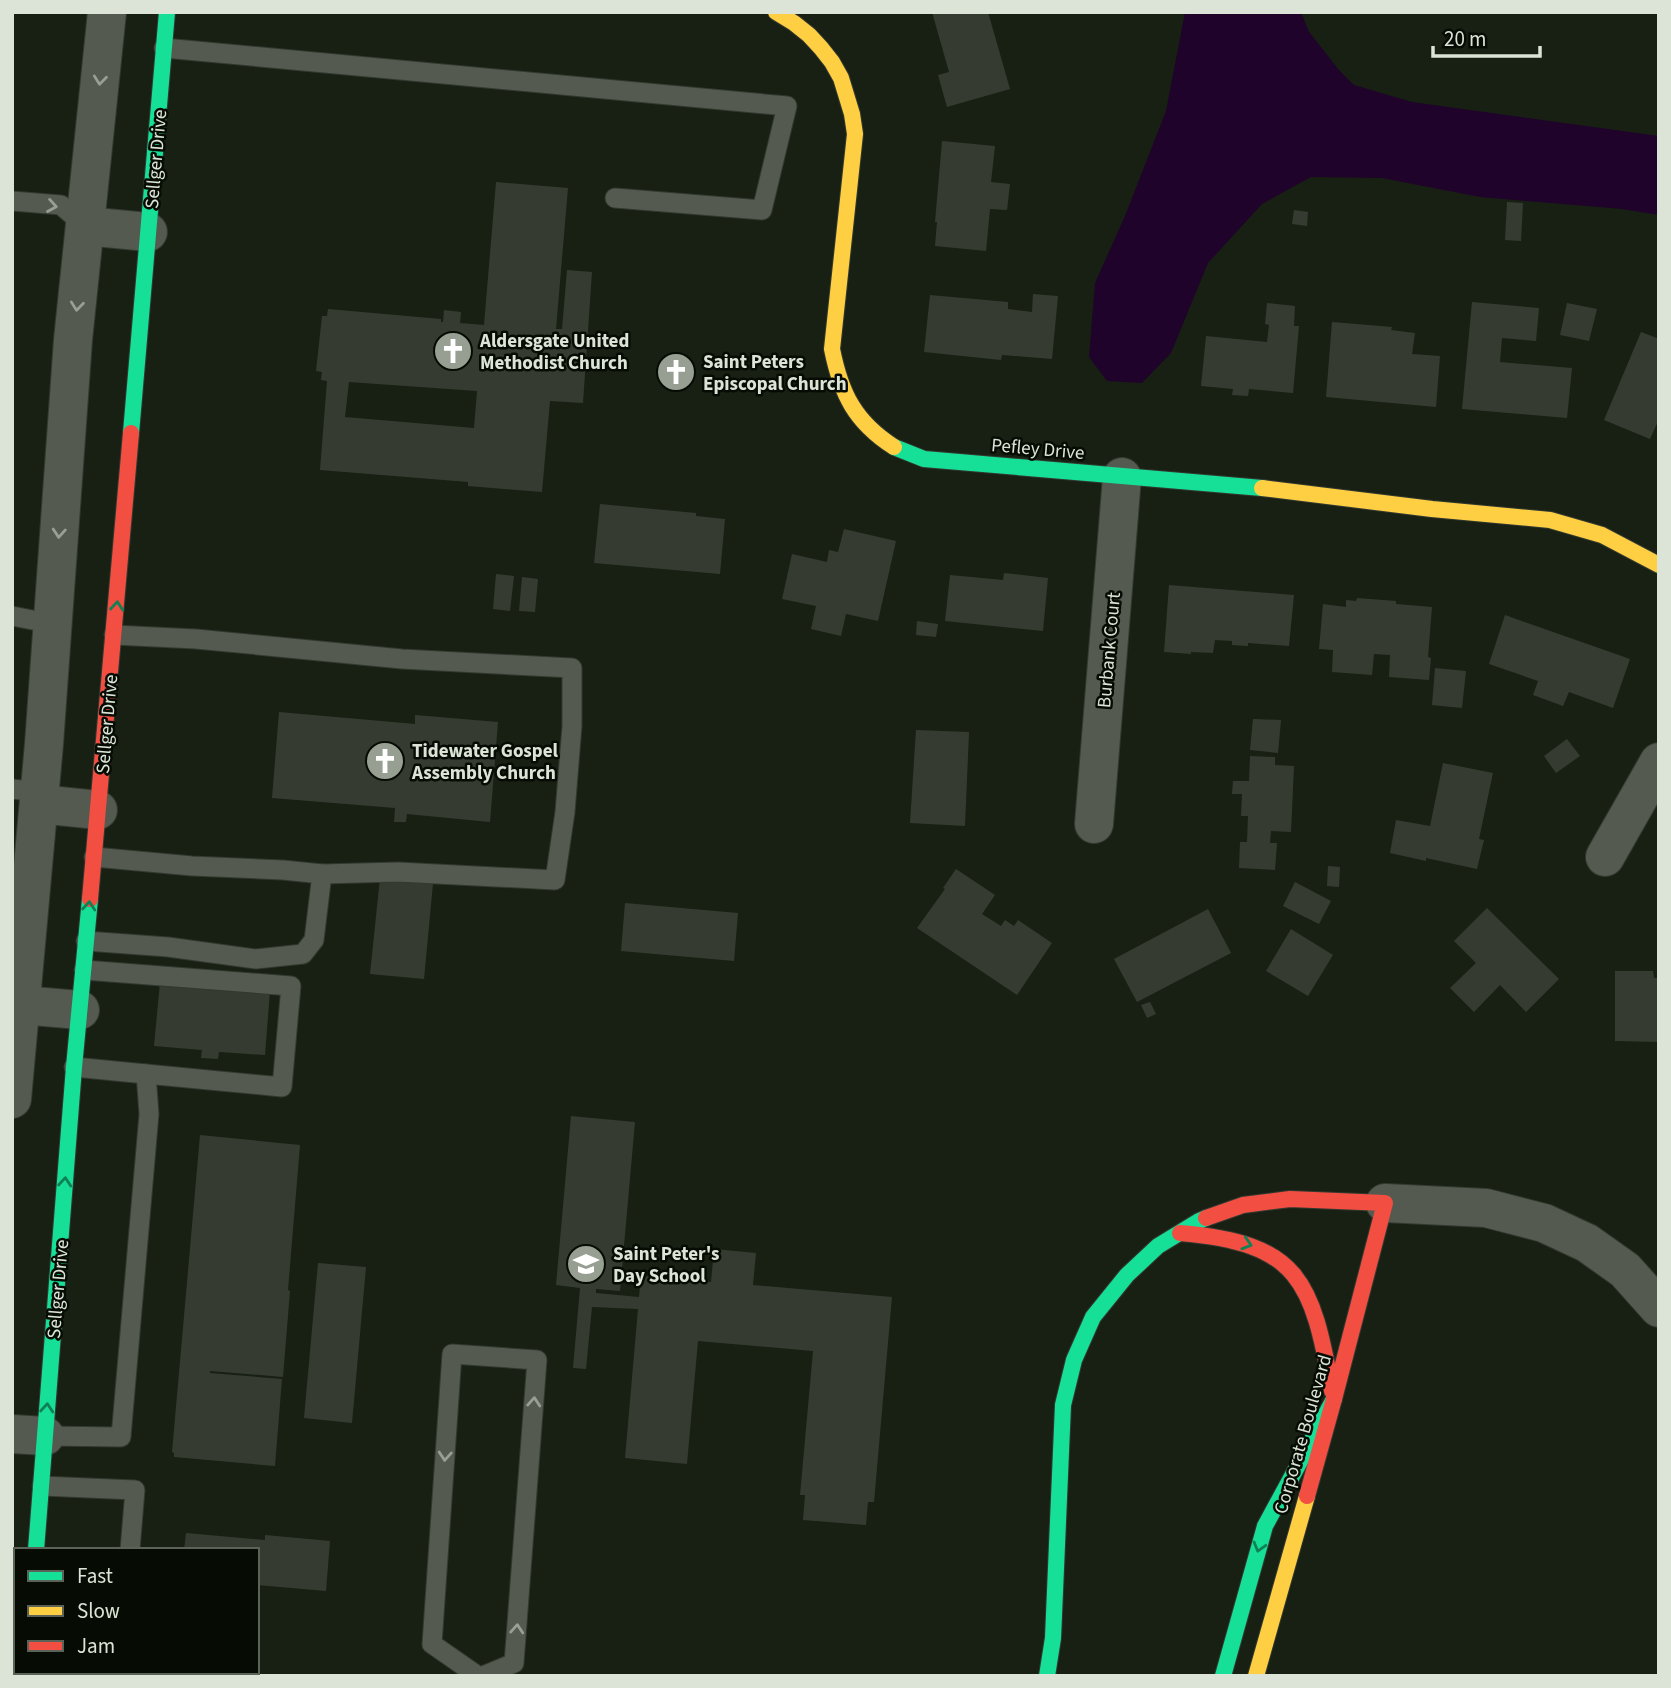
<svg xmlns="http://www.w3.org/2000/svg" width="1671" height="1688" font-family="'Source Sans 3',sans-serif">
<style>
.water{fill:#1f032a}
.building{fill:#353b31;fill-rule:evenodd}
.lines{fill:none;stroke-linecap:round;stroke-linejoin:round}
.lane-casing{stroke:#333930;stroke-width:21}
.street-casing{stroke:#333930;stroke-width:40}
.fast-casing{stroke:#333930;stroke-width:18}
.slow-casing{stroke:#333930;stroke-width:18}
.jam-casing{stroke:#333930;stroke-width:18}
.lane{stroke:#545a50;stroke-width:19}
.street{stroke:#545a50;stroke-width:38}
.fast{stroke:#16e098;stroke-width:16}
.slow{stroke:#ffcf43;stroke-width:16}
.jam{stroke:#f24e42;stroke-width:16}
.oneway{stroke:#989f93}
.oneway2{stroke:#0f8155}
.labels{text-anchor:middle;stroke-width:5;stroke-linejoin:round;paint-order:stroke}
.street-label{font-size:19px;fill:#dbe4d6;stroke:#060c04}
.poi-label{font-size:19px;font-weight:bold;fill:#dbe4d6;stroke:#060c04;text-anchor:start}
</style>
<rect width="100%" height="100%" fill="#182013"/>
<path class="water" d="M1185,12H1301L1309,32L1339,70L1354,85L1412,102L1659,136V215L1622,209L1480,197L1382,178L1311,177L1262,204L1208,263L1171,353L1142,383L1107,381L1089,357L1095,283L1125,216L1166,111Z"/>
<g class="building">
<path d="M932,12H988L1010,89L947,107L938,75L949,72Z"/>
<path d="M942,141L995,146L991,182L1010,184L1007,210L990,209L986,251L935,246L937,222H935Z"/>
<path d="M496,182L568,188L556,329H562L567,270L592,272L583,403L550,401L542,492L468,486V482L320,470L327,381L321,380L322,372L316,371L322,316H327L328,309L441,319V322H443L444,310L461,312L460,323L484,325ZM349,382L477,391L474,428L345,417Z"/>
<path d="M1507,202L1523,203L1521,241L1505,240Z"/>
<path d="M1294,210L1308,212L1307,226L1292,224Z"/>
<path d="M1033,294L1058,296L1052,359L1002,355L1001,360L924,352L930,295L1008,302V309L1032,312Z"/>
<path d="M1472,302L1539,308L1536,341L1502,338L1500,362L1572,368L1567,418L1462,409Z"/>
<path d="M1267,303L1295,306L1294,326H1299L1293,393L1249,389L1248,396L1232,395L1233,389L1201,386L1206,336L1267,342L1269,325L1265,324Z"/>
<path d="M1567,303L1597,309L1589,341L1560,335Z"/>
<path d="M1332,322L1392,327L1391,330L1415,333L1412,354L1440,356L1436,407L1326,397Z"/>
<path d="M1641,332L1657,338L1659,333V419L1650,439L1604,420Z"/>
<path d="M600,504L696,513V516L725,519L720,574L594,563Z"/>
<path d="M844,529L896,541L878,621L846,614L841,636L811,629L816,606L782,599L792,554L827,562L829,550L838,552Z"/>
<path d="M1004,573L1048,578L1043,631L945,621L950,575L1003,580Z"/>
<path d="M496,574L514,576L510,611L493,609Z"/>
<path d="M522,577L538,579L535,612L519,611Z"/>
<path d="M1169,585L1294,595L1289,646L1248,643V646L1232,645V641L1215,640L1213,653L1191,652V654L1164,652Z"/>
<path d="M1357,598L1396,601V604L1432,607L1428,657L1431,658L1429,680L1389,677L1390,655L1374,654L1372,675L1332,672L1333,650L1319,649L1323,604L1346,607V600L1356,601Z"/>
<path d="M1505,615L1630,659L1613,708L1569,692L1563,706L1533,695L1538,681L1489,664Z"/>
<path d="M917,621L938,624L936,637L916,635Z"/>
<path d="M1435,668L1466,671L1462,708L1432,705Z"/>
<path d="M279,712L415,724V715L498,722L490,822L407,814L406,822H394L395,808L272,798Z"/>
<path d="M1253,719L1281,720L1278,753L1250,750Z"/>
<path d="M916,730L969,732L965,826L910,823Z"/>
<path d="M1567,739L1580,756L1556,773L1544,756Z"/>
<path d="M1250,756L1275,757V765L1294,766L1291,832L1271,831L1270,843H1277L1275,870L1239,868L1240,842H1247L1248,816H1241L1242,794H1232L1233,781H1249Z"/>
<path d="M1443,763L1493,773L1479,839L1484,840L1477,869L1426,858V861L1390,853L1396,820L1430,826Z"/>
<path d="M1328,866L1340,867L1339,887L1327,886Z"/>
<path d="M956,869L995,895L982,914L1001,926L1005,920L1014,926L1018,920L1052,943L1017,995L917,928L945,889L943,888Z"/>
<path d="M380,878L433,883L424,979L370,974Z"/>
<path d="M1295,882L1331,901L1319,924L1283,906Z"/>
<path d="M625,903L738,913L734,961L621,951Z"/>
<path d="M1487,908L1559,979L1526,1012L1500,985L1474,1012L1450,988L1476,963L1454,941Z"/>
<path d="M1208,909L1231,953L1137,1002L1114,959Z"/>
<path d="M1291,929L1333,955L1308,996L1266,971Z"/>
<path d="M1615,971H1653L1654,978H1659V1042L1615,1041Z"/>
<path d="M160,982L270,991L265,1055L219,1052L218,1059L201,1058L202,1050L154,1046Z"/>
<path d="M1150,1002L1156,1014L1147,1018L1141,1005Z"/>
<path d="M571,1116L635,1122L620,1291L596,1289V1293L639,1297L641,1276L711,1282L714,1249L756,1253L753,1285L892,1297L874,1502H868L866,1525L803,1520L805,1495H800L813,1351L698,1341L687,1464L625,1458L638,1309L592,1307L586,1369L573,1368L580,1288L556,1285Z"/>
<path d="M200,1135L300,1145L288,1290L290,1291L283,1377L210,1371V1373L282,1379L275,1466L174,1457V1453L172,1452Z"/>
<path d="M318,1263L366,1267L352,1423L304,1418Z"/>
<path d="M186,1533L265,1540V1535L330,1541L326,1591L257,1585V1550H184Z"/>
</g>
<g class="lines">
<defs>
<g id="lane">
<path d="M164,48L787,106L762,210L615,198"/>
<path d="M12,201L61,205L85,226"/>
<path d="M12,616L53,624"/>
<path d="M114,635L196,639L402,659L572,668V726L565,812L555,880L398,872L322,874"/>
<path d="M12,789L40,792"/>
<path d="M86,941L168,947L256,959L303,954L314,940L322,874L283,870L192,866L94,857"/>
<path d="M84,970L291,986L282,1087L146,1074"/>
<path d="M45,1436L121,1437L149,1114L146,1074L74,1067"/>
<path d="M42,1486L135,1490L130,1550"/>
<path d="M249,1672V1676"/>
<path d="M121,1676V1672"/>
<path d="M478,1676L432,1644L452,1354L537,1360L514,1663L483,1676"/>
</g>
<g id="street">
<path d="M85,226L148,232"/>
<path d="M39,804L98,810"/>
<path d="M1094,824L1122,477"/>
<path d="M1605,857L1659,762"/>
<path d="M21,1005L80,1010"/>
<path d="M12,1099L44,744L73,340L107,12"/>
<path d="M1385,1203L1486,1208L1544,1223L1587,1243L1625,1270L1659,1308"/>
<path d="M12,1434L45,1436"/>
<path d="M26,1676V1672"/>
</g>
<g id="fast">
<path d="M131,433L167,12"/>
<path d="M894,447L924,459L1262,488"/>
<path d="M36,1550L74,1067L90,899"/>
<path d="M1047,1676L1053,1638L1063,1405L1074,1360L1093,1317L1127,1275L1158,1246L1199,1221L1206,1218"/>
<path d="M1223,1676L1265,1526L1334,1399"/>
</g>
<g id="slow">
<path d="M776,12L794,23L809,35L821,48L832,62L841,78L852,114L855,134L832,349C841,394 855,422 894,447"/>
<path d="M1262,488L1432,509L1550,520L1602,535L1659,565"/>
<path d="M1256,1676L1307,1496"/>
</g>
<g id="jam">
<path d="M90,899L131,433"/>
<path d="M1206,1218L1243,1205L1290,1199L1385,1203L1334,1399L1307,1496"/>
<path d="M1180,1233C1300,1243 1312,1281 1332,1391"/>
</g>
</defs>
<use href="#lane" class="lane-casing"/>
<use href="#street" class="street-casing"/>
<use href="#fast" class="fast-casing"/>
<use href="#slow" class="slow-casing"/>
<use href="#jam" class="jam-casing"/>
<use href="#lane" class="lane"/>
<use href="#street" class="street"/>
<use href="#fast" class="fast"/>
<use href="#slow" class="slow"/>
<use href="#jam" class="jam"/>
</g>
<defs><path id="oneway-chevron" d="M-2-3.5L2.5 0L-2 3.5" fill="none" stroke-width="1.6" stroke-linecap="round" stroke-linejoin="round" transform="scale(1.75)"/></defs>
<g class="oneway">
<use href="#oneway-chevron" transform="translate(100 80) rotate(96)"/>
<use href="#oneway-chevron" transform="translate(52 206) rotate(10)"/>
<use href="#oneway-chevron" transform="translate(77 306) rotate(96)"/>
<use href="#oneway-chevron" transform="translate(59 533) rotate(94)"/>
<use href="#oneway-chevron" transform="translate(534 1402) rotate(-86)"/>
<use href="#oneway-chevron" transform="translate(445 1456) rotate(94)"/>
<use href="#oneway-chevron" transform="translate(517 1629) rotate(-86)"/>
</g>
<g class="oneway2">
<use href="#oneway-chevron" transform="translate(117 606) rotate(-85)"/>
<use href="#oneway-chevron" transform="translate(89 906) rotate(-85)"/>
<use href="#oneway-chevron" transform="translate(65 1182) rotate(-85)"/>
<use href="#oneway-chevron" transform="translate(1247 1244) rotate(17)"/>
<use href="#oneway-chevron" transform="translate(47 1408) rotate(-85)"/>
<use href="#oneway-chevron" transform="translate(1259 1547) rotate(106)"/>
</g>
<defs>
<symbol id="church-disc" viewBox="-11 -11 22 22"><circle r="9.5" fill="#979f92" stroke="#060c04"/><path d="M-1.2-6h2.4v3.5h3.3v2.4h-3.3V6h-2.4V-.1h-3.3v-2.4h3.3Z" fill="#fff"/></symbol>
<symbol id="school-disc" viewBox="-11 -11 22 22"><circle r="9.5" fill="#979f92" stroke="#060c04"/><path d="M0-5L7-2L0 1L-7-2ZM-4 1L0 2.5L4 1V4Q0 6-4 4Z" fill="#fff"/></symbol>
</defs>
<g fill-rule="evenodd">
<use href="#church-disc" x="431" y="329" width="44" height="44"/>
<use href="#church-disc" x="654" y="350" width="44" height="44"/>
<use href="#church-disc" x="363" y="739" width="44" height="44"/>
<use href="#school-disc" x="564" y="1242" width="44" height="44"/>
</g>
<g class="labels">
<g class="street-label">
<text transform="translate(155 159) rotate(-85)" y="7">Sellger Drive</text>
<text transform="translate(1038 448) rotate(5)" y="7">Pefley Drive</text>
<text transform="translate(1108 650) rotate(-85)" y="7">Burbank Court</text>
<text transform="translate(106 724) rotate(-85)" y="7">Sellger Drive</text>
<text transform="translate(57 1289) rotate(-85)" y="7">Sellger Drive</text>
<text transform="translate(1302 1434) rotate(-74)" y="7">Corporate Boulevard</text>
</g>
<g class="poi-label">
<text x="480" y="347">Aldersgate United<tspan x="480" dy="22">Methodist Church</tspan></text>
<text x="703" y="368">Saint Peters<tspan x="703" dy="22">Episcopal Church</tspan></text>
<text x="412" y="757">Tidewater Gospel<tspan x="412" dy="22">Assembly Church</tspan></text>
<text x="613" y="1260">Saint Peter's<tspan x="613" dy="22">Day School</tspan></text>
</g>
</g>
<rect width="1671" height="1688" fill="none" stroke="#dbe4d6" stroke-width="28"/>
<rect x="14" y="1548" width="245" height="126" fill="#060c04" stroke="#5b6258" stroke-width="2"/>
<rect x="28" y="1571" width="35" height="10" fill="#16e098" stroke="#5b6258" stroke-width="2"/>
<text x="77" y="1583" font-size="21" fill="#dbe4d6">Fast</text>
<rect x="28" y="1606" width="35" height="10" fill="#ffcf43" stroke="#5b6258" stroke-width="2"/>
<text x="77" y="1618" font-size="21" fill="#dbe4d6">Slow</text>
<rect x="28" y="1641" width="35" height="10" fill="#f24e42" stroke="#5b6258" stroke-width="2"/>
<text x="77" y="1653" font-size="21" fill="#dbe4d6">Jam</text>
<path d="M1433 46v10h107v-10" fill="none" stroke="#dbe4d6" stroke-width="3.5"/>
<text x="1444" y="46" font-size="21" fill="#dbe4d6" stroke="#060c04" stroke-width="5" paint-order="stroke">20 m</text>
</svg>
